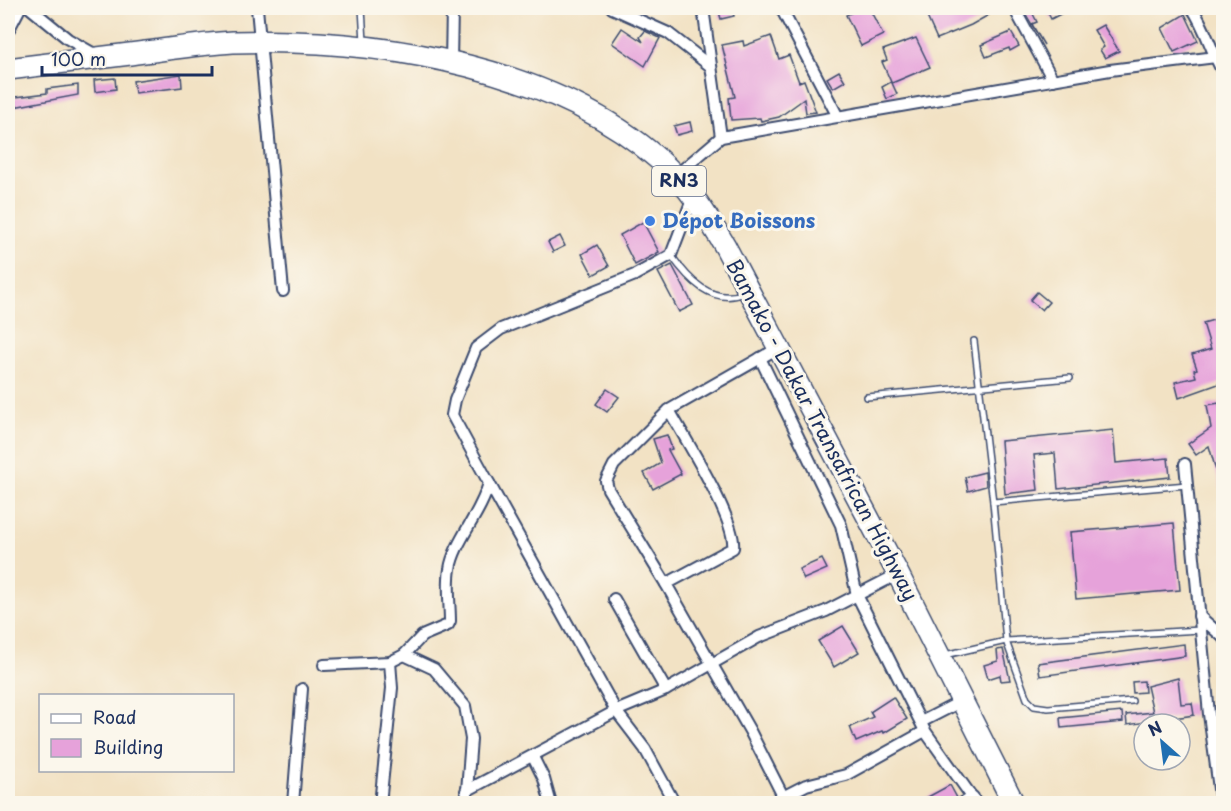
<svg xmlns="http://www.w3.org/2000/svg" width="1231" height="811" font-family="'Playpen Sans',sans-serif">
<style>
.building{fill:#e6a2da}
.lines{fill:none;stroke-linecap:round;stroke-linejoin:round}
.lane-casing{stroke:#3b4a6d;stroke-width:8}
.street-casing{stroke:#3b4a6d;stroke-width:14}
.highway-casing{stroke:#3b4a6d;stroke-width:24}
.lane{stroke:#fff;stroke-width:5}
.street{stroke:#fff;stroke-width:10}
.highway{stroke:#fff;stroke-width:21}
.shop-dot{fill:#3f7fe0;stroke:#fbf7ec;stroke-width:2}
.labels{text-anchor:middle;stroke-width:6;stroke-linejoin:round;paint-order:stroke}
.shield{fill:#fbf7ec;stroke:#5e6b89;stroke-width:1.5}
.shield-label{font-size:18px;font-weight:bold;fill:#1b2f5e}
.shop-label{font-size:20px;font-weight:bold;fill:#366cbe;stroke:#fbf7ec;text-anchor:start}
.street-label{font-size:20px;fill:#1b2f5e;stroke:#fbf7ec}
</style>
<rect width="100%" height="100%" fill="#fbf7ec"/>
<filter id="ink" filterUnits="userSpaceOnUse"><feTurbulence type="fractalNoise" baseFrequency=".0167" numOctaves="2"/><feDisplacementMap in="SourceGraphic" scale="12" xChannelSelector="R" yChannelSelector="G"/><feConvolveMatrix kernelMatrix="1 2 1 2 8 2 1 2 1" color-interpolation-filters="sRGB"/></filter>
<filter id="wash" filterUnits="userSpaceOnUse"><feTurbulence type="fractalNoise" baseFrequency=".008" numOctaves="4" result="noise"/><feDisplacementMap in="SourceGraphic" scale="24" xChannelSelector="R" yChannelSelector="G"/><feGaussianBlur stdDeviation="1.35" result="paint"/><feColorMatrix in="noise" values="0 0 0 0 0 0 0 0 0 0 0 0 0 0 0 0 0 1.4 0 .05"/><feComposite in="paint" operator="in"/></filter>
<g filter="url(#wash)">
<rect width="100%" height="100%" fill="#f2e2c4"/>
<g id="blocks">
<g class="building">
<path d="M718,8H732L734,16L721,19Z"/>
<path d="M861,8H869L883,35L861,46L846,15Z"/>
<path d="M923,8H1001L971,25L937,39Z"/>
<path d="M1022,8H1030L1037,22L1032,24L1044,45Z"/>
<path d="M1054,8H1072L1051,19L1047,11Z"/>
<path d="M1185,14L1198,41L1174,52L1162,28Z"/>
<path d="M1103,25L1119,51L1105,58L1100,50L1104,47L1094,30Z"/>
<path d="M622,28L643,42L640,37L645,31L660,38L645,66L612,43Z"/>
<path d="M1011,32L1019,46L1010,51L1009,48L986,57L981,45Z"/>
<path d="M771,36L779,59L789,55L799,82L804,80L816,112L806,113L804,99L779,117L761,121L760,118L731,120L729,98L735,97L722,45L743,41L744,46Z"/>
<path d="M916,38L930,67L892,83L897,94L887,99L882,87L891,82L882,62L887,60L883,50Z"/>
<path d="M839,71L845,81L833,88L827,78Z"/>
<path d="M181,74L182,87L135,93L133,81Z"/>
<path d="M115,78L116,89L95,92L94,80Z"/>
<path d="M78,85V95L8,108V98L47,93V89Z"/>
<path d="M690,122L692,131L677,135L674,126Z"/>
<path d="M643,222L659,252L635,265L620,235Z"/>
<path d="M560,236L565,246L553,252L548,242Z"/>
<path d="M597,245L609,266L593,275L582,254Z"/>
<path d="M672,265L693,305L679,312L658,272Z"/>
<path d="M1037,292L1049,302L1042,310L1030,300Z"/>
<path d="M1224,317V382L1179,398L1175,382L1196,377L1194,370L1197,369L1192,355L1211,349L1203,323Z"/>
<path d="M607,389L619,397L607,412L596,404Z"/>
<path d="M1219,403L1222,420L1224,419V487L1221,488L1209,446L1196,455L1188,444L1211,428L1207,405Z"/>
<path d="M1113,430L1116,463L1168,458L1170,477L1058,489L1055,453L1034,455L1038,490L1005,494L1001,441Z"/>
<path d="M667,435L672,449L668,450L681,474L653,489L644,473L661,463L653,439Z"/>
<path d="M985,472L986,486L968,491L965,477Z"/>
<path d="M1174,523L1180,590L1076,599L1070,532Z"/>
<path d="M822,559L827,569L804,579L799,569Z"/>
<path d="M843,626L859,652L834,667L818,641Z"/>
<path d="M1184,644L1185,656L1040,676L1038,663Z"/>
<path d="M1003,649L1010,680L1001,681L1000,675L988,679L984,665L998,661L997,650Z"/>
<path d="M1178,678L1181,704L1192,703L1194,715L1127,725L1126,715L1153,712L1147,686Z"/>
<path d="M1144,681L1145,692L1133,693L1132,682Z"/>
<path d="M893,697L907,719L884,733L882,731L856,742L850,727L873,717L870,712Z"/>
<path d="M1122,712L1123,722L1061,728L1060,718Z"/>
<path d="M950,785L957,798L947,804H915Z"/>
</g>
</g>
</g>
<g filter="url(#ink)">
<use href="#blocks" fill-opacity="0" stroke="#3b4a6d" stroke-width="1.5"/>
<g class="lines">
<defs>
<g id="lane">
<path d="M362,8L364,42"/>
<path d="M671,255C688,279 712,306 744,293"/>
<path d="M974,341L993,502"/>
<path d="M867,397L1070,378"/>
<path d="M1187,485L993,502L1006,641L1201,630"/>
<path d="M945,655L1006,641L1027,699L1034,706L1048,708L1132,701"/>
</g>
<g id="street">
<path d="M30,8L68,39L98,56"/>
<path d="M257,8L283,291"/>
<path d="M612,8L668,33L709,65"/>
<path d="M703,8L721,137"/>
<path d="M781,8L838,117"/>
<path d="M1014,8L1053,80"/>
<path d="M1192,8C1206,28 1211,52 1224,74"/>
<path d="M8,31L20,8"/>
<path d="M451,63L452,8"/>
<path d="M675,176L721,137L1110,70L1224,56"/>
<path d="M780,347L669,410L614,465L606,481L608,489L666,584L750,731L787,804"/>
<path d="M760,358L841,525L857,595L925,731L977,804"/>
<path d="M1185,464L1209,714L1221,804"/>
<path d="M489,483L616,711L645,749L675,804"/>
<path d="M666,584L733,548C737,521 684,437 669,410"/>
<path d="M614,599L666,690"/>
<path d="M1199,616L1224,638"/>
<path d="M404,655L422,636L448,625L450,621C450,605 447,586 450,569C454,542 481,514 489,483L452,415L455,400L476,348L501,329L635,275L671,255L693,197"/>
<path d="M324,665L390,662L404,655L434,669L465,706L471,739L466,804"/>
<path d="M921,722L962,701"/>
<path d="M533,757L544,779L551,804"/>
<path d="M466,791L616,711L666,690L759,637L826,611L898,574"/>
<path d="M293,804L302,689"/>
<path d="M380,804L392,688L390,662"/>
<path d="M769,804L806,785L846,775L925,731"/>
<path d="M961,804L973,797"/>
</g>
<path id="highway" d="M8,69C48,64 89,59 130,54C164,50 198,44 233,42C378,37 570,67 675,175C695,196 710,221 725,246L898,574L1014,804"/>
</defs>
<use href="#lane" class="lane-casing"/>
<use href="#street" class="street-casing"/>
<use href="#highway" class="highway-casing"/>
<use href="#lane" class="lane"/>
<use href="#street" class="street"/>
<use href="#highway" class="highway"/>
</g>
</g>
<circle class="shop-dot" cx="650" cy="221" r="6"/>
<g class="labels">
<rect class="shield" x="652" y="166" width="54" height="30" rx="4.5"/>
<g class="shield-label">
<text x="679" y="187">RN3</text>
</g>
<g class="shop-label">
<text x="662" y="228">Dépot Boissons</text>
</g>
<g class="street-label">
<text transform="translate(822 430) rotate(62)" y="7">Bamako - Dakar Transafrican Highway</text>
</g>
</g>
<rect width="1231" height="811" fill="none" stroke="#fbf7ec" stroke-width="30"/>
<rect x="39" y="694" width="195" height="78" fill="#fbf7ec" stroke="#a1a7b3" stroke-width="1.5"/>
<rect x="51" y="714" width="30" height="9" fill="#ffffff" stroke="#a1a7b3" stroke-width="1.5"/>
<text x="93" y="724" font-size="18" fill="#1b2f5e">Road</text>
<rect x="51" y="739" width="30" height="18" fill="#e6a2da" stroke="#a1a7b3" stroke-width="1.5"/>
<text x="93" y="754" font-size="18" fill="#1b2f5e">Building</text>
<g transform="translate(1162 742) rotate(332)"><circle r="28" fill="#fbf7ec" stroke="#a1a7b3" stroke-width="1.5"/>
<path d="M0-4.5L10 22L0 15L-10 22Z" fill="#1f6fb2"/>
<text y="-9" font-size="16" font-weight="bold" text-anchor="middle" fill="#1b2f5e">N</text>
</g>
<path d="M42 66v9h170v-9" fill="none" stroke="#1b2f5e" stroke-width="3"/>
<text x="51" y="66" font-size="18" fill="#1b2f5e" stroke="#fbf7ec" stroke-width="4.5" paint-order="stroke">100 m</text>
</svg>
